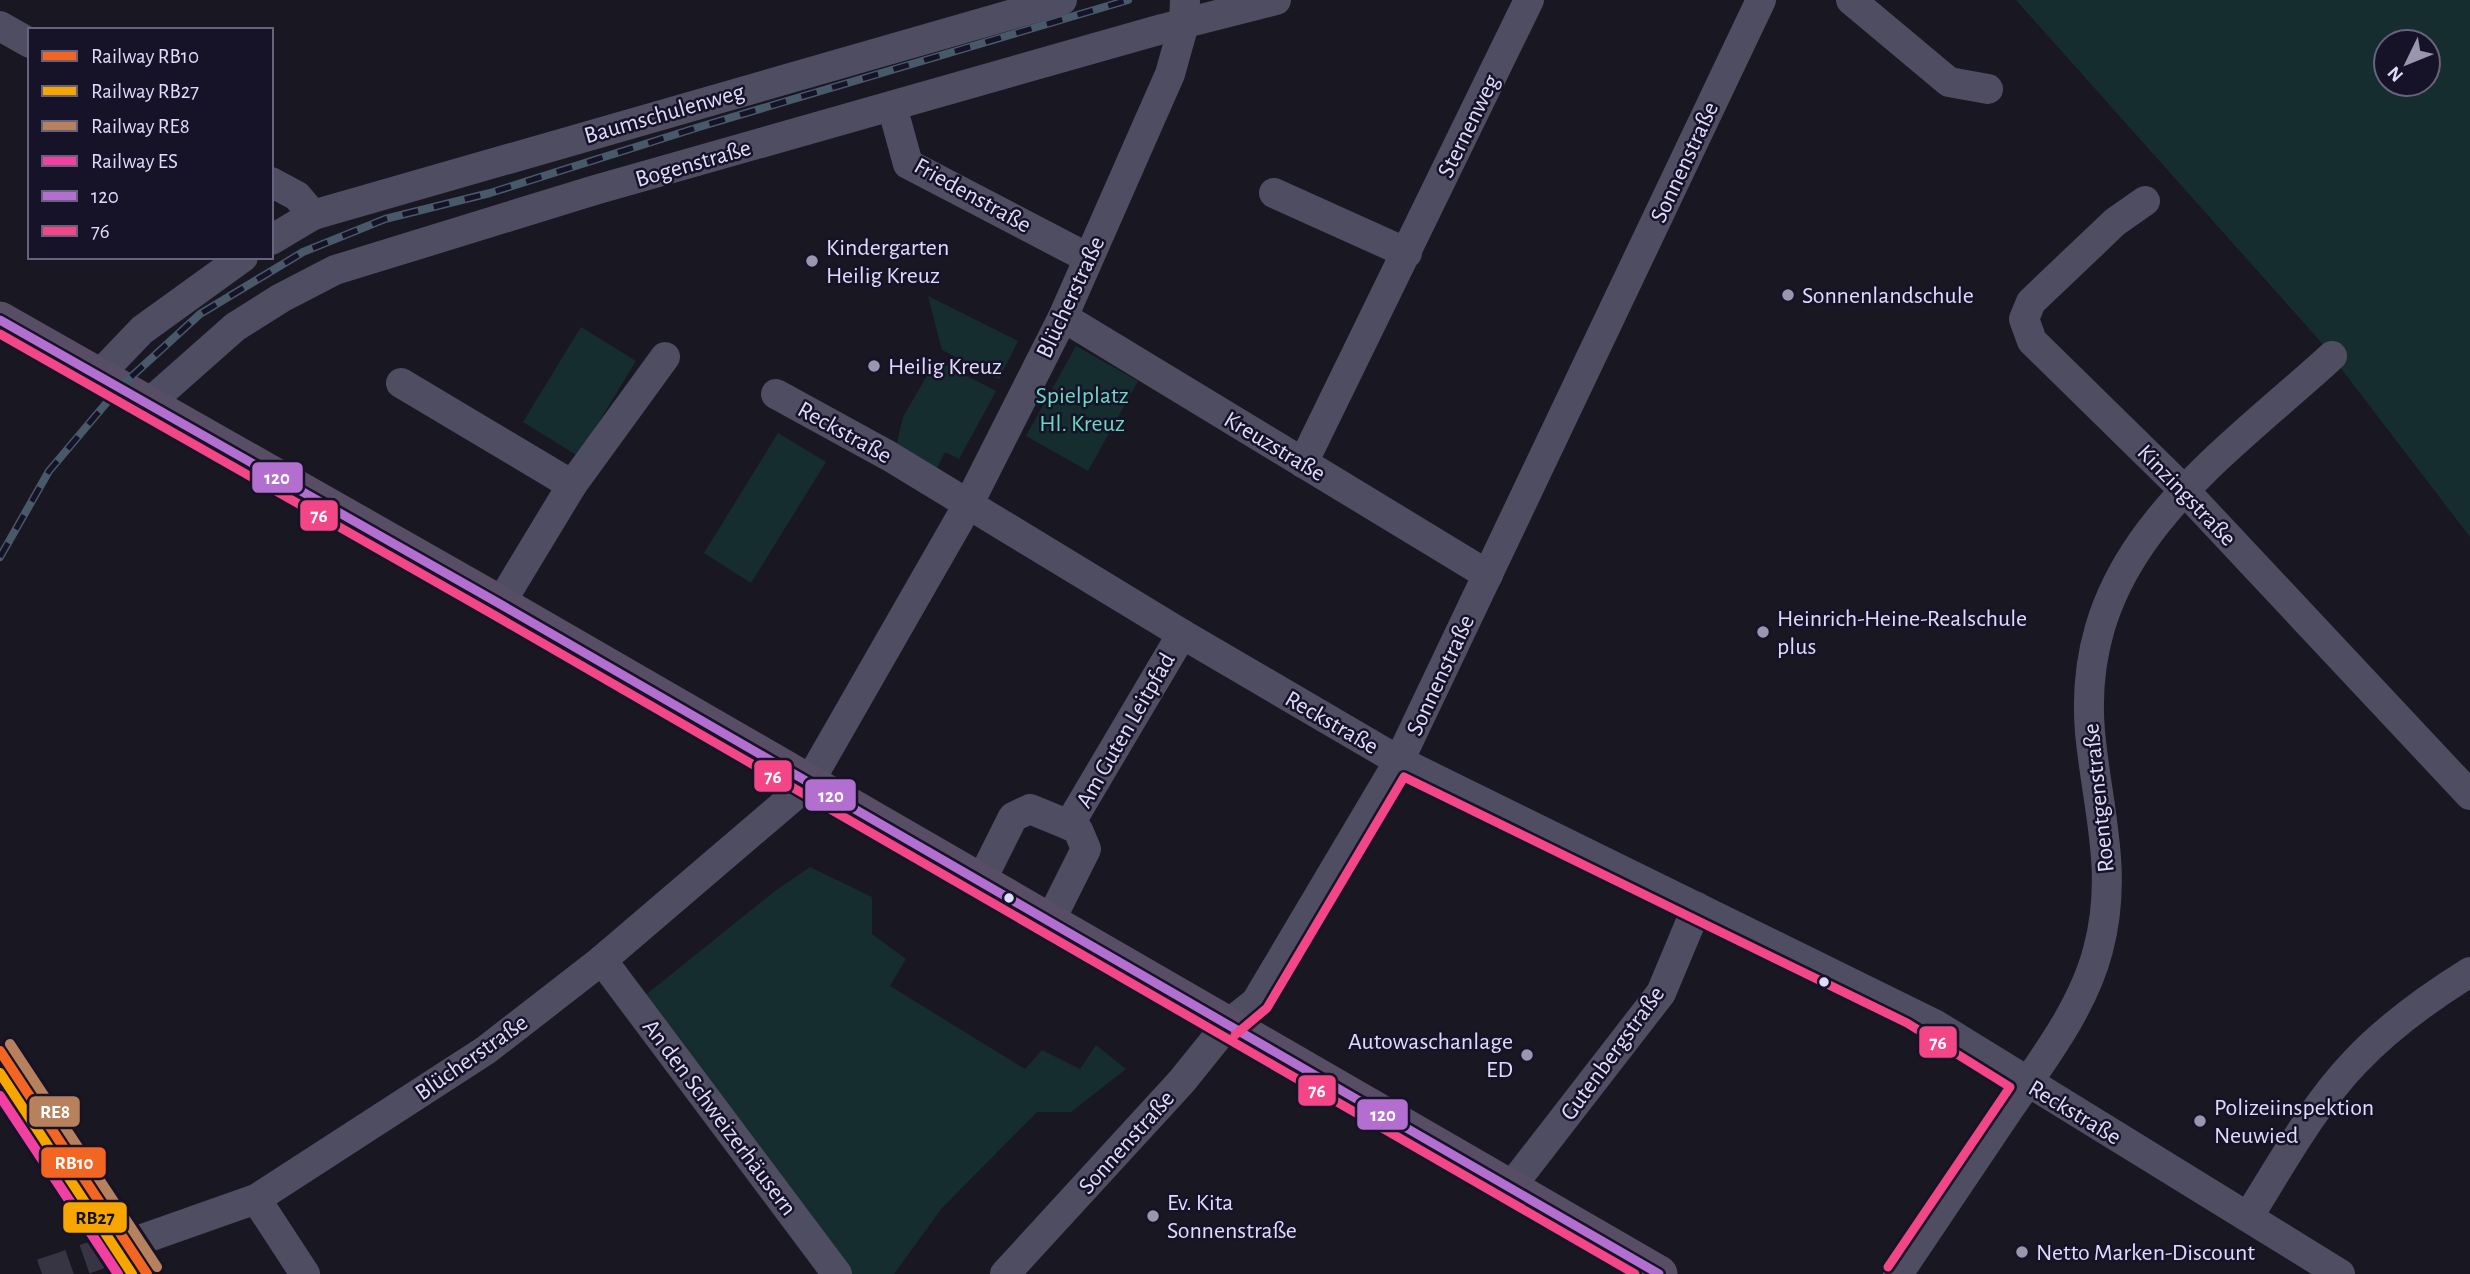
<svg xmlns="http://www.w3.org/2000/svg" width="2470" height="1274" font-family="'Alegreya Sans',sans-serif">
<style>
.green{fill:#162d2f;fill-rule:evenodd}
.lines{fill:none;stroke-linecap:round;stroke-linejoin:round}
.minor-tunnel{stroke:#373443;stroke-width:30;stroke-dasharray:30 15;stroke-linecap:butt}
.minor{stroke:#4f4d62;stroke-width:30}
.major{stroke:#574e66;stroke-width:37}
.rail-casing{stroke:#48596a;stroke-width:8}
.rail{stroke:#161227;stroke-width:5;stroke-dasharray:16;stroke-linecap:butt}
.bus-1-casing{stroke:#161227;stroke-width:14}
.bus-2-casing{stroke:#161227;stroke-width:14}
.bus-1{stroke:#b36fd0;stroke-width:9}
.bus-2{stroke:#f34687;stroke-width:9}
.rail-1-casing{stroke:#161227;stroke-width:16}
.rail-2-casing{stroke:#161227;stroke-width:16}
.rail-3-casing{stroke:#161227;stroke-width:16}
.rail-4-casing{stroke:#161227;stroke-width:16}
.rail-1{stroke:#f26522;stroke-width:10}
.rail-2{stroke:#f7a600;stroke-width:10}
.rail-3{stroke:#b6815c;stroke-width:10}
.rail-4{stroke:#f240a1;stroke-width:10}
.poi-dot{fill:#9a96b0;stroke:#161227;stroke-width:2.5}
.bus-dot{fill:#e0dafd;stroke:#161227;stroke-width:2.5}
.labels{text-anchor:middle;stroke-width:5;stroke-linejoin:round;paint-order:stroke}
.street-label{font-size:24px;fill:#e0dafd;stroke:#161227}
.poi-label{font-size:24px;fill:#e0dafd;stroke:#161227;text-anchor:start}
.park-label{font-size:24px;fill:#6ad9c2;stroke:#161227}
.line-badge{stroke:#161227;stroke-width:2.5}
.badge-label{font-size:19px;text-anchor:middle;font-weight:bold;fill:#fff}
.pale-badge-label{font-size:19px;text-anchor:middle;font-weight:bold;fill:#111}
</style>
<rect width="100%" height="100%" fill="#191722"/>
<g class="green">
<path d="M2016,0H2470V537L2320,341ZM2386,42H2428V84H2386Z"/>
<path d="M928,296L1018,341L999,379L942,350Z"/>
<path d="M581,327L636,361L578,456L523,422Z"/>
<path d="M1076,346L1138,381L1088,471L1026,436Z"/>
<path d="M936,360L996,391L959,459L945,452L937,468L896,446L903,417Z"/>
<path d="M778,433L826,462L751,583L704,553Z"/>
<path d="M810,867L872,897V934L906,959L890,986L1025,1069L1042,1050L1080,1069L1096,1045L1126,1069L1071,1112H1037L942,1208L894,1274H848L643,997L775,891Z"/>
</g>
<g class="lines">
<path class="minor-tunnel" d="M42,1274L137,1241"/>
<g class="minor">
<path d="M1851,0L1949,82L1988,89"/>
<path d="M0,26L30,43"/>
<path d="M892,106L908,164L1088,258"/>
<path d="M271,182L297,196L313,215"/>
<path d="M1274,193L1407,253"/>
<path d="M2145,201L2115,222L2031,302L2024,319L2032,341L2185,491L2470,795"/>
<path d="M271,240L313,215L1062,0"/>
<path d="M1063,317L1488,575"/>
<path d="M98,376L142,330L243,257"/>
<path d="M401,383L572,485"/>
<path d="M776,394L889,456L1182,634L1399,761L1936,1025L2340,1274"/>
<path d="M148,404L235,327L281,298L335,270L595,190L1162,29L1276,0"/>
<path d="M1303,463L1529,0"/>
<path d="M500,604L572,485L665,357"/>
<path d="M980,883L1013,817L1030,809L1069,825"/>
<path d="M1049,923L1086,849L1078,830L1069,825L1182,634"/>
<path d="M602,960L837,1274"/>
<path d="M1510,1188L1661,993L1697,907"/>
<path d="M256,1199L305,1274"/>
<path d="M2248,1217C2281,1165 2312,1107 2355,1062C2389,1026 2428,998 2470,972"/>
<path d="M137,1241L256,1199L486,1050L602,960L808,784L969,503L1063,317L1170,74L1184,24L1185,0"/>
<path d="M1005,1274L1182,1081L1227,1025L1256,1002L1399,761L1761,0"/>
<path d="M1898,1274C1935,1219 1972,1164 2009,1109C2042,1061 2083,1008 2098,950C2119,872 2097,808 2090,732C2075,552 2215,463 2332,356"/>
</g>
<path class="major" d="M0,320L500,604L1659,1274"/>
<defs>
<g id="rail">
<path d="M0,557L49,471L119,388L200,314L303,252L385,219L490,193L699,127L1128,0"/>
<path d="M0,1078L131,1274"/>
</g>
</defs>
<use href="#rail" class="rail-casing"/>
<use href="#rail" class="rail"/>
<defs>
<path id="bus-1" d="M0,320L500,604L1659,1274"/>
<g id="bus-2">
<path d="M0,334L494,615L1635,1274"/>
<path d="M1235,1035L1267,1008L1404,777L1907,1023L2010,1087L1888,1267"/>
</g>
</defs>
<use href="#bus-1" class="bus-1-casing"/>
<use href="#bus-2" class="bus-2-casing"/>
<use href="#bus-1" class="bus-1"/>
<use href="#bus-2" class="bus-2"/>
<defs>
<path id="rail-1" d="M0,1051L147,1274"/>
<path id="rail-2" d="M0,1073L132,1274"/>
<path id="rail-3" d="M10,1044L157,1267"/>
<path id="rail-4" d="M0,1096L118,1274"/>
</defs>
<use href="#rail-1" class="rail-1-casing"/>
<use href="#rail-2" class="rail-2-casing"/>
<use href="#rail-3" class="rail-3-casing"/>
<use href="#rail-4" class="rail-4-casing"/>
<use href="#rail-1" class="rail-1"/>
<use href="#rail-2" class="rail-2"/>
<use href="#rail-3" class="rail-3"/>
<use href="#rail-4" class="rail-4"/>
</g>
<g class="poi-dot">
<circle cx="812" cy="261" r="7"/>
<circle cx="1788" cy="295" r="7"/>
<circle cx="874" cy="366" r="7"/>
<circle cx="1763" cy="632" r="7"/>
<circle cx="1527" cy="1055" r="7"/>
<circle cx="2200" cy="1121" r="7"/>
<circle cx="1153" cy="1216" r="7"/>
<circle cx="2022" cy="1252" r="7"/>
</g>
<g class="bus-dot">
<circle cx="1009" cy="898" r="6"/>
<circle cx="1824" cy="982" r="6"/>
</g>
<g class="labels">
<g class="street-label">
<text transform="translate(664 113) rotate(-16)" y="8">Baumschulenweg</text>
<text transform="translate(1468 126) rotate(-64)" y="8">Sternenweg</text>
<text transform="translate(1684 162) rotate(-65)" y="8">Sonnenstraße</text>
<text transform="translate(693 163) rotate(-16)" y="8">Bogenstraße</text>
<text transform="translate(973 195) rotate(29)" y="8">Friedenstraße</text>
<text transform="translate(1070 297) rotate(-65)" y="8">Blücherstraße</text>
<text transform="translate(845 432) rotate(29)" y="8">Reckstraße</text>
<text transform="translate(1275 446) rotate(31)" y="8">Kreuzstraße</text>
<text transform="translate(2187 495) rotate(46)" y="8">Kinzingstraße</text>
<text transform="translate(1440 675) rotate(-65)" y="8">Sonnenstraße</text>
<text transform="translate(1332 722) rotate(30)" y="8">Reckstraße</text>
<text transform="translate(1125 730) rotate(-60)" y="8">Am Guten Leitpfad</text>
<text transform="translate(2098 798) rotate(-96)" y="8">Roentgenstraße</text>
<text transform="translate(1612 1053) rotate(-54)" y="8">Gutenbergstraße</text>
<text transform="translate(471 1057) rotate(-35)" y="8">Blücherstraße</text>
<text transform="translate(2075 1112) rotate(31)" y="8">Reckstraße</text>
<text transform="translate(720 1117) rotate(53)" y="8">An den Schweizerhäusern</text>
<text transform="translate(1126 1142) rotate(-48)" y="8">Sonnenstraße</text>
</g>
<g class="poi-label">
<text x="826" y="255">Kindergarten<tspan x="826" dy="28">Heilig Kreuz</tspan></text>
<text x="1802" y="303">Sonnenlandschule</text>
<text x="888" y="374">Heilig Kreuz</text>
<text x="1777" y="626">Heinrich-Heine-Realschule<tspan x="1777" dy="28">plus</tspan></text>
<text x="1513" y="1049" text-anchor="end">Autowaschanlage<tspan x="1513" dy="28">ED</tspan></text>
<text x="2214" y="1115">Polizeiinspektion<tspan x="2214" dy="28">Neuwied</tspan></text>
<text x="1167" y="1210">Ev. Kita<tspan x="1167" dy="28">Sonnenstraße</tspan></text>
<text x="2036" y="1260">Netto Marken-Discount</text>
</g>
<g class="park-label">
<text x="1082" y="403">Spielplatz<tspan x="1082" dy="28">Hl. Kreuz</tspan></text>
</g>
</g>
<g class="line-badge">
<rect x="251" y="461" width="53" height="33" rx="7" fill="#b36fd0"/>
<rect x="299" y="499" width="40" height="33" rx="7" fill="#f34687"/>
<rect x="753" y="759" width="40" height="34" rx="7" fill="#f34687"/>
<rect x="804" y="778" width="53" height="34" rx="7" fill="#b36fd0"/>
<rect x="1918" y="1025" width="40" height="34" rx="7" fill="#f34687"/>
<rect x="1297" y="1074" width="40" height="33" rx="7" fill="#f34687"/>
<rect x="28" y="1095" width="53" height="33" rx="7" fill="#b6815c"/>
<rect x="1356" y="1098" width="53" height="33" rx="7" fill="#b36fd0"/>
<rect x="40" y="1146" width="67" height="33" rx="7" fill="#f26522"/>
<rect x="62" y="1201" width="66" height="33" rx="7" fill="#f7a600"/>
</g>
<g class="badge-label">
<text x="277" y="484">120</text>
<text x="319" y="522">76</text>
<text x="773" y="783">76</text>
<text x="831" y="802">120</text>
<text x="1938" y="1049">76</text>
<text x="1317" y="1097">76</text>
<text x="55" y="1118">RE8</text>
<text x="1383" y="1121">120</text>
<text x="74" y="1169">RB10</text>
</g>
<g class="pale-badge-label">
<text x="95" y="1224">RB27</text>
</g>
<rect x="28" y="28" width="245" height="231" fill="#161227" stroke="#67627d" stroke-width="2"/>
<rect x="42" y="51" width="35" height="10" fill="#f26522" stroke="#67627d" stroke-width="2"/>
<text x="91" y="63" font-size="21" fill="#e0dafd">Railway RB10</text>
<rect x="42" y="86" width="35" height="10" fill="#f7a600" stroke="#67627d" stroke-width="2"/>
<text x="91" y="98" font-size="21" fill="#e0dafd">Railway RB27</text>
<rect x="42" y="121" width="35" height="10" fill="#b6815c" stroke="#67627d" stroke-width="2"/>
<text x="91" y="133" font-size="21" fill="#e0dafd">Railway RE8</text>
<rect x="42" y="156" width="35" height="10" fill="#f240a1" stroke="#67627d" stroke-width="2"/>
<text x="91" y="168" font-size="21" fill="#e0dafd">Railway ES</text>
<rect x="42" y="191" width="35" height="10" fill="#b36fd0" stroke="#67627d" stroke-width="2"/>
<text x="91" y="203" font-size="21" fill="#e0dafd">120</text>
<rect x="42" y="226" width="35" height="10" fill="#f34687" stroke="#67627d" stroke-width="2"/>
<text x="91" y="238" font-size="21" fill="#e0dafd">76</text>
<g transform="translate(2407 63) rotate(227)"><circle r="33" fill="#161227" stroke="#67627d" stroke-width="2"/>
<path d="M0-5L12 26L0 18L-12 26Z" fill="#9a96b0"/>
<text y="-10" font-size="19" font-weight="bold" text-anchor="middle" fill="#e0dafd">N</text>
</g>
</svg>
